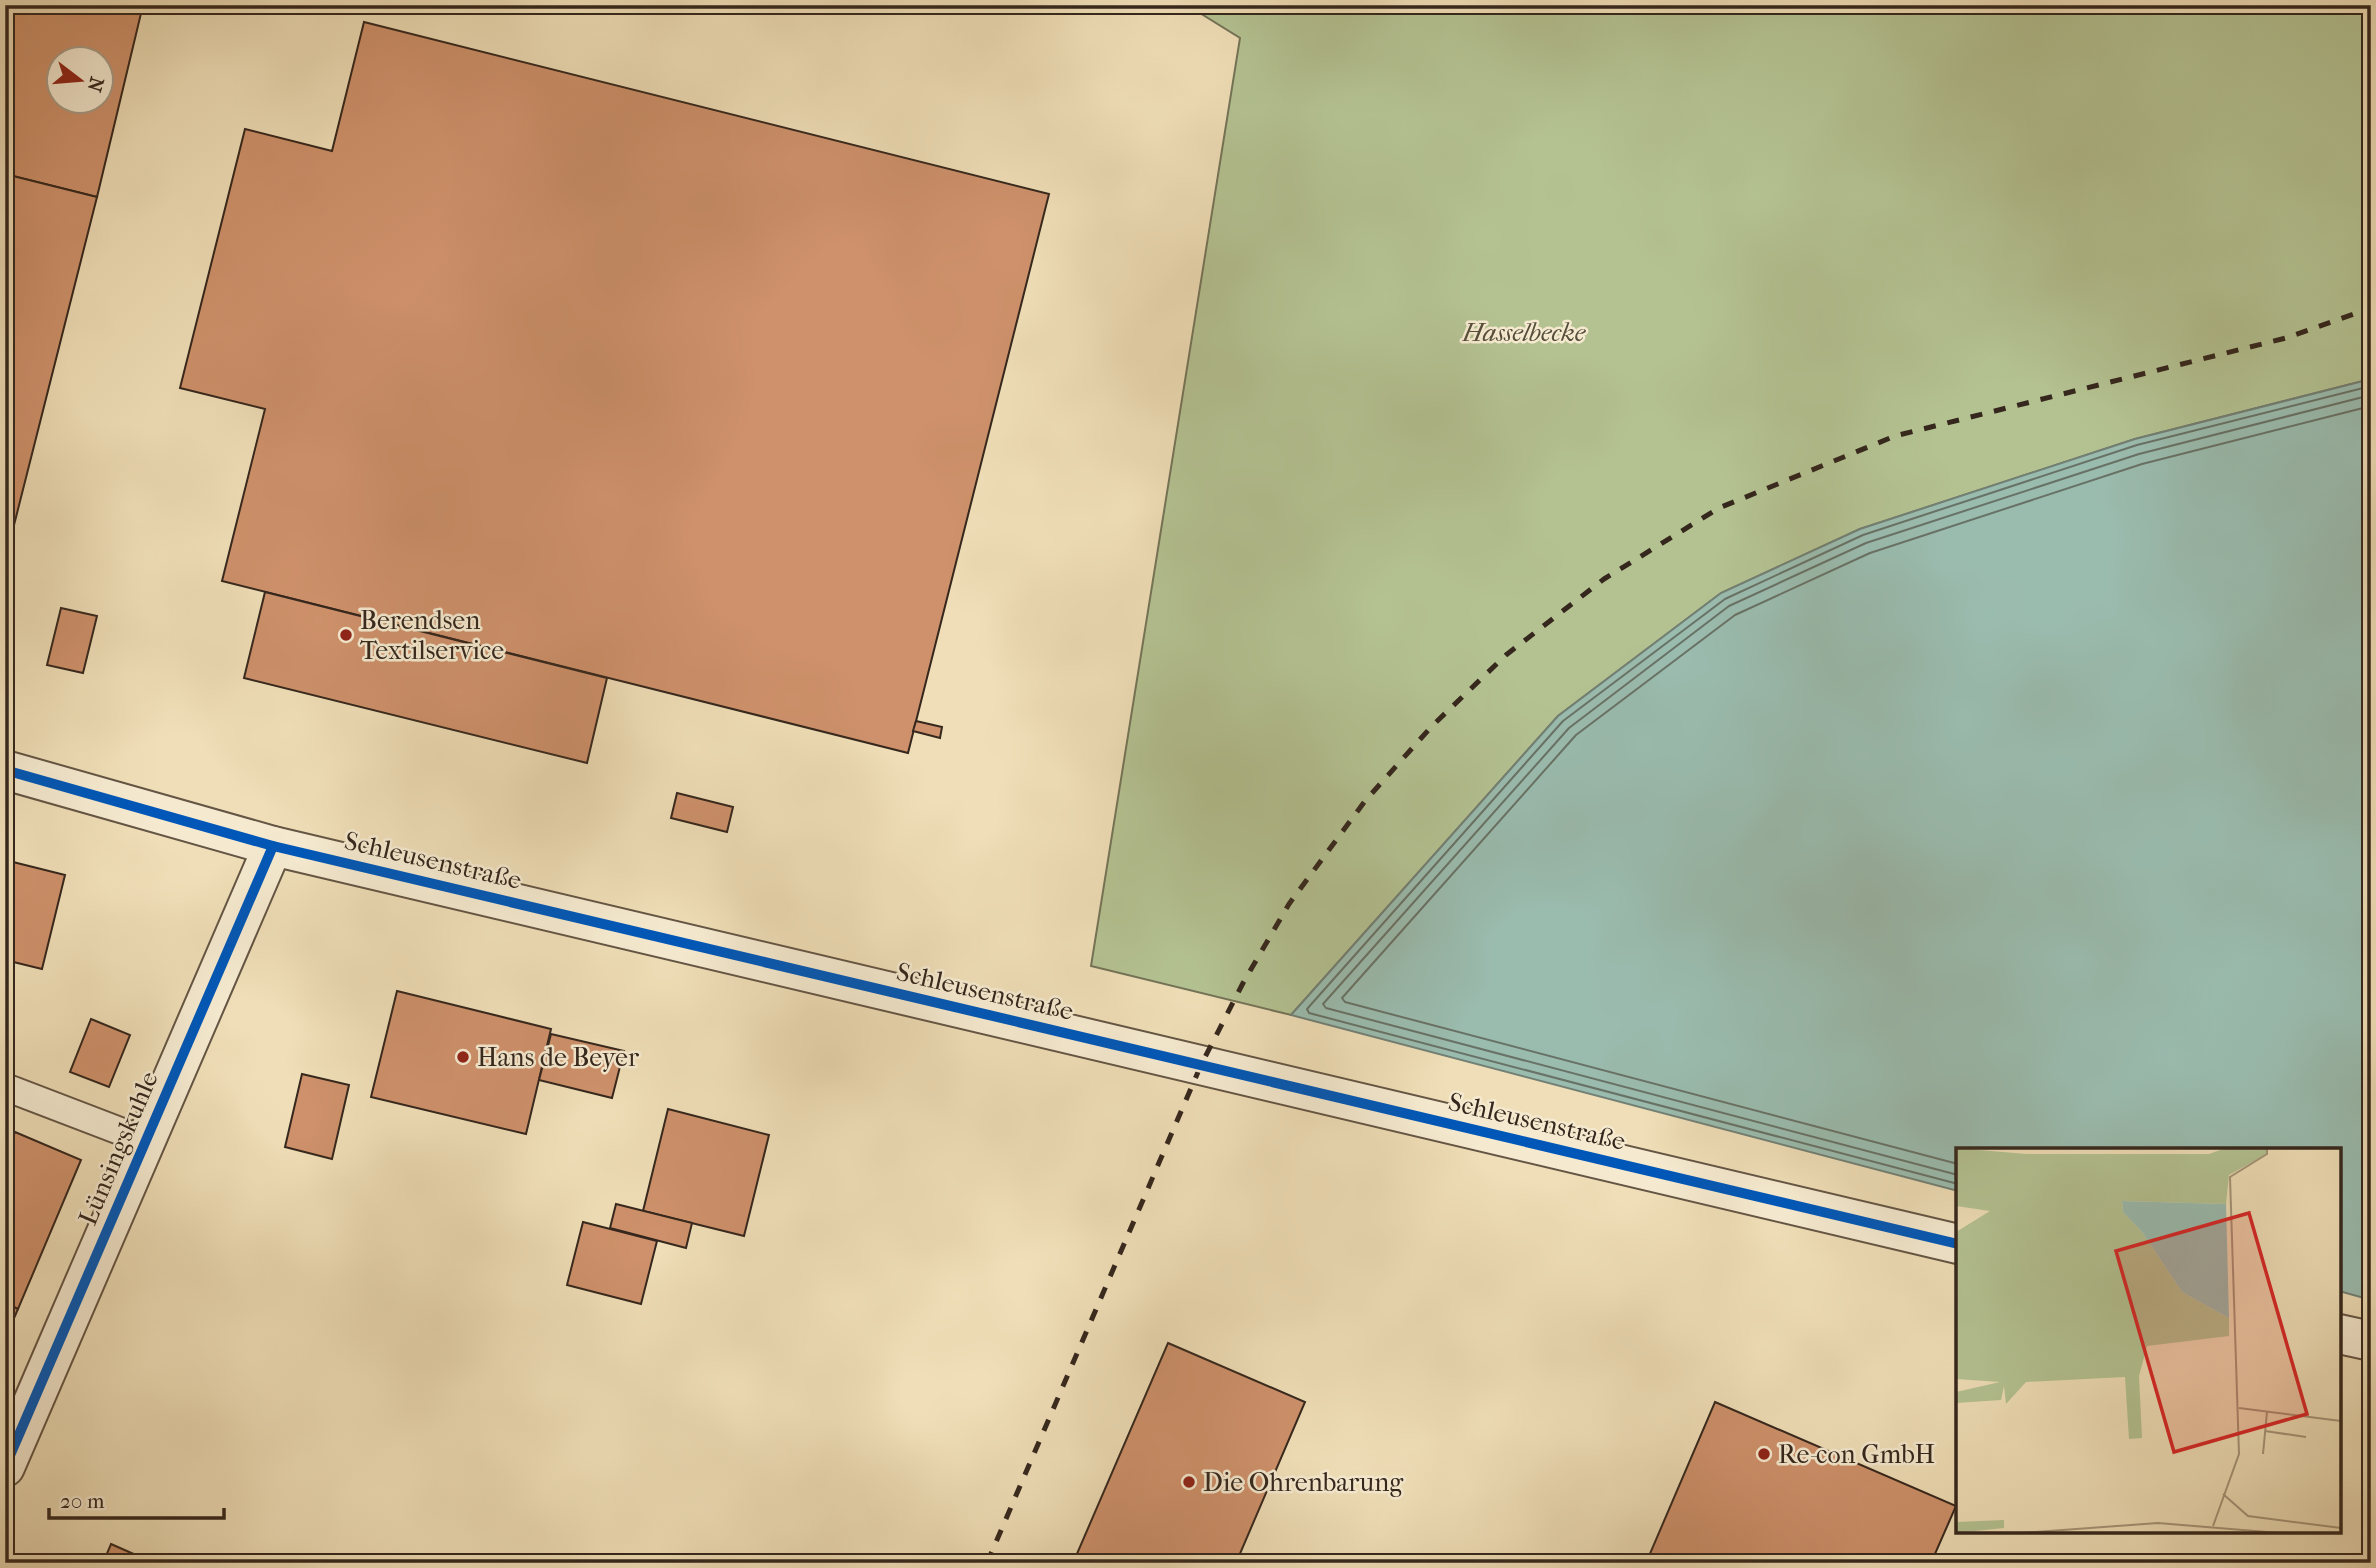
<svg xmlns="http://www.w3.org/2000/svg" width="2376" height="1568" font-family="'IM FELL French Canon',serif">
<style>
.green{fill:#b4c292;stroke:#747458;stroke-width:2}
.water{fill:#9abcaf;stroke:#728075;stroke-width:2}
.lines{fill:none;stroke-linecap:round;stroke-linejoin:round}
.shore{stroke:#687266;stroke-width:2}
.building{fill:#ce916b;stroke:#35271d;stroke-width:2;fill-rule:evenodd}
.lane-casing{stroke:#645544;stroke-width:30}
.street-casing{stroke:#645544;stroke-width:42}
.lane{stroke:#f5ead0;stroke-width:26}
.street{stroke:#f5ead0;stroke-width:38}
.rail{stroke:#35271d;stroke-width:5;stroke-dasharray:12 12;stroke-linecap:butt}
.cycleway-casing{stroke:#f5ead0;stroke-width:15}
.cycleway{stroke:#0057b8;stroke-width:10}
.poi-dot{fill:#8f2418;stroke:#f5ead0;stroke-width:2.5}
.labels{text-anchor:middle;stroke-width:5;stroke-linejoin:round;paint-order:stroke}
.park-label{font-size:26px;font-style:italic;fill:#554e3a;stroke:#f5ead0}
.poi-label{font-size:26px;fill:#35271d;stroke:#f5ead0;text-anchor:start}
.street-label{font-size:26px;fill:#35271d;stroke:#f5ead0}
.inset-road{fill:none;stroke:#a59579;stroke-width:2}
.view{fill:#d62828;fill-opacity:0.15;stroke:#d62828;stroke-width:3.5}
.inset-edge{fill:none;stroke:#35271d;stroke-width:3.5}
</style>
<rect width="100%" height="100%" fill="#efdeb7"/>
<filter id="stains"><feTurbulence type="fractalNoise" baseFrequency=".00286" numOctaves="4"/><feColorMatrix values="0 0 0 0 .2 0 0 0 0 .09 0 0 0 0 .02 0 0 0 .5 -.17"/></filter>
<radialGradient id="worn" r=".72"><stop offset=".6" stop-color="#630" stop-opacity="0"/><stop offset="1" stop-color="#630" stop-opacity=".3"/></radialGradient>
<path class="green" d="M1187,5H2371V379L2135,439L1860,529L1721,593L1558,716L1291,1015L1091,966L1240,38Z"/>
<path class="water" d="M2371,379V1300L2339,1291V1150H1958V1191L1291,1015L1558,716L1721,593L1860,529L2135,439Z"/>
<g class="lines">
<g class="shore">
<path d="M1958,1164L1345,1002L1342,998L1576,735L1735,615L1870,553L2142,464L2371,406"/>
<path d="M1958,1175L1326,1008L1323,1004L1569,728L1729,606L1866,543L2139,454L2371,395"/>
<path d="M1958,1184L1309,1013L1307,1009L1563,721L1725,599L1863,535L2137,445L2371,386"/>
</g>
</g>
<g class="building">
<path d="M5,5H143L97,197L5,174ZM60,60H102V102H60Z"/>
<path d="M364,22L1049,194L908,753L222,581L265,409L180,388L245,129L332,151Z"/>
<path d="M5,174L97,197L13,529L5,527Z"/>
<path d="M265,592L607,678L587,763L244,678Z"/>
<path d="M61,608L97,616L83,673L47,665Z"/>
<path d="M916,721L942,727L940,738L913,731Z"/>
<path d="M677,793L733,807L727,832L671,818Z"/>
<path d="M5,860L65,875L42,969L5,960Z"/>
<path d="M397,991L551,1029L526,1134L371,1097Z"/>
<path d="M91,1019L130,1035L109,1087L70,1072Z"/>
<path d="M551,1034L624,1051L612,1098L539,1080Z"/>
<path d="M302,1074L349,1085L332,1159L285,1147Z"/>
<path d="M668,1109L769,1135L744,1236L643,1211Z"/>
<path d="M15,1132L81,1160L18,1309L5,1303V1155Z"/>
<path d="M616,1204L692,1223L686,1248L610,1228Z"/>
<path d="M583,1222L657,1241L641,1304L567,1285Z"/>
<path d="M5,1303L18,1309L5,1339Z"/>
<path d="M1168,1343L1305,1402L1236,1563H1073Z"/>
<path d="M1715,1402L1956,1506L1931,1563H1646Z"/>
<path d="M111,1544L154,1563H103Z"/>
</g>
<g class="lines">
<defs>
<path id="lane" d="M5,1087L146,1141"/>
<g id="street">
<path d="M5,770L273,846L1958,1244"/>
<path d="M2339,1334L2371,1341"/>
<path d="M5,1467L273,846"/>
</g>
</defs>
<use href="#lane" class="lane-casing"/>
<use href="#street" class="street-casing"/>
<use href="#lane" class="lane"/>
<use href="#street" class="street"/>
<path class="rail" d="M987,1563L1201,1065L1243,983L1289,904L1365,801L1432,726L1506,655L1604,579L1719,508L1895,436L2286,338L2371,308"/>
<defs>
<g id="cycleway">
<path d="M5,770L273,846L1958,1244"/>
<path d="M5,1467L273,846"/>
</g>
</defs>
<use href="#cycleway" class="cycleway-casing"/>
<use href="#cycleway" class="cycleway"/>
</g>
<g class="poi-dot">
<circle cx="346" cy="635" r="7"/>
<circle cx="463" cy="1057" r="7"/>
<circle cx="1764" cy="1454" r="7"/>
<circle cx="1189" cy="1482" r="7"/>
</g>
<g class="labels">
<g class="park-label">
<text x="1524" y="341">Hasselbecke</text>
</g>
<g class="poi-label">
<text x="360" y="629">Berendsen<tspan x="360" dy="30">Textilservice</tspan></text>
<text x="477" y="1066">Hans de Beyer</text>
<text x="1778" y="1463">Re-con GmbH</text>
<text x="1203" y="1491">Die Ohrenbarung</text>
</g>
<g class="street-label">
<text transform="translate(433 860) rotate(13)" y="9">Schleusenstraße</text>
<text transform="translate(985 991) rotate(13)" y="9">Schleusenstraße</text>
<text transform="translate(1537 1121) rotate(13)" y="9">Schleusenstraße</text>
<text transform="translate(118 1148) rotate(-67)" y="9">Lünsingskuhle</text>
</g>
</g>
<g transform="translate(1956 1148)">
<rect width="385" height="385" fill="#efdeb7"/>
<path d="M0,0L70,6H253L270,0H311V6L273,27L270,56L166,53L167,64L186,84L226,144L273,170V188L191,198L183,228L186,290L173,291L169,229L70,234L50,256L48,238L45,252L0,255V244L44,234L0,231V84L34,63L0,58ZM48,372V380L0,385V374Z" fill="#b4c292"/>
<path d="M166,53L270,56L273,170L226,144L186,84L167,64Z" fill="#9abcaf"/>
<path class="inset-road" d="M283,260L385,273M309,283L350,289M307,306L311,264M267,346L292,368L385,380M257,378L283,306L274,29L311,6V0M65,385L202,375L323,385"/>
<path class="view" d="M293,65L351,266L218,304L160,103Z"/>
<rect width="385" height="385" class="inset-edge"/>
</g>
<rect width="2376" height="1568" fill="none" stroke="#efdeb7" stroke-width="28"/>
<rect x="7" y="7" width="2362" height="1554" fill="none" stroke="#35271d" stroke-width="3.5"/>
<rect x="14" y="14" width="2348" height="1540" fill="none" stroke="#35271d" stroke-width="2"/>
<g transform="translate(80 80) rotate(106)"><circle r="33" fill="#f5ead0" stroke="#a89c88" stroke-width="2"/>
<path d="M0-5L12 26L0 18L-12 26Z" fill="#8f2418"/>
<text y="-10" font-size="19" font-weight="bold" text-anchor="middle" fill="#35271d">N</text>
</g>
<path d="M49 1508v10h175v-10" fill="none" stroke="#35271d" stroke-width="3.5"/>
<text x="60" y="1508" font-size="21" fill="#35271d" stroke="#f5ead0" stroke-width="5" paint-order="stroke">20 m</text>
<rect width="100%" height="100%" filter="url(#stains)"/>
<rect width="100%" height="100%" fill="url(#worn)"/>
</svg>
